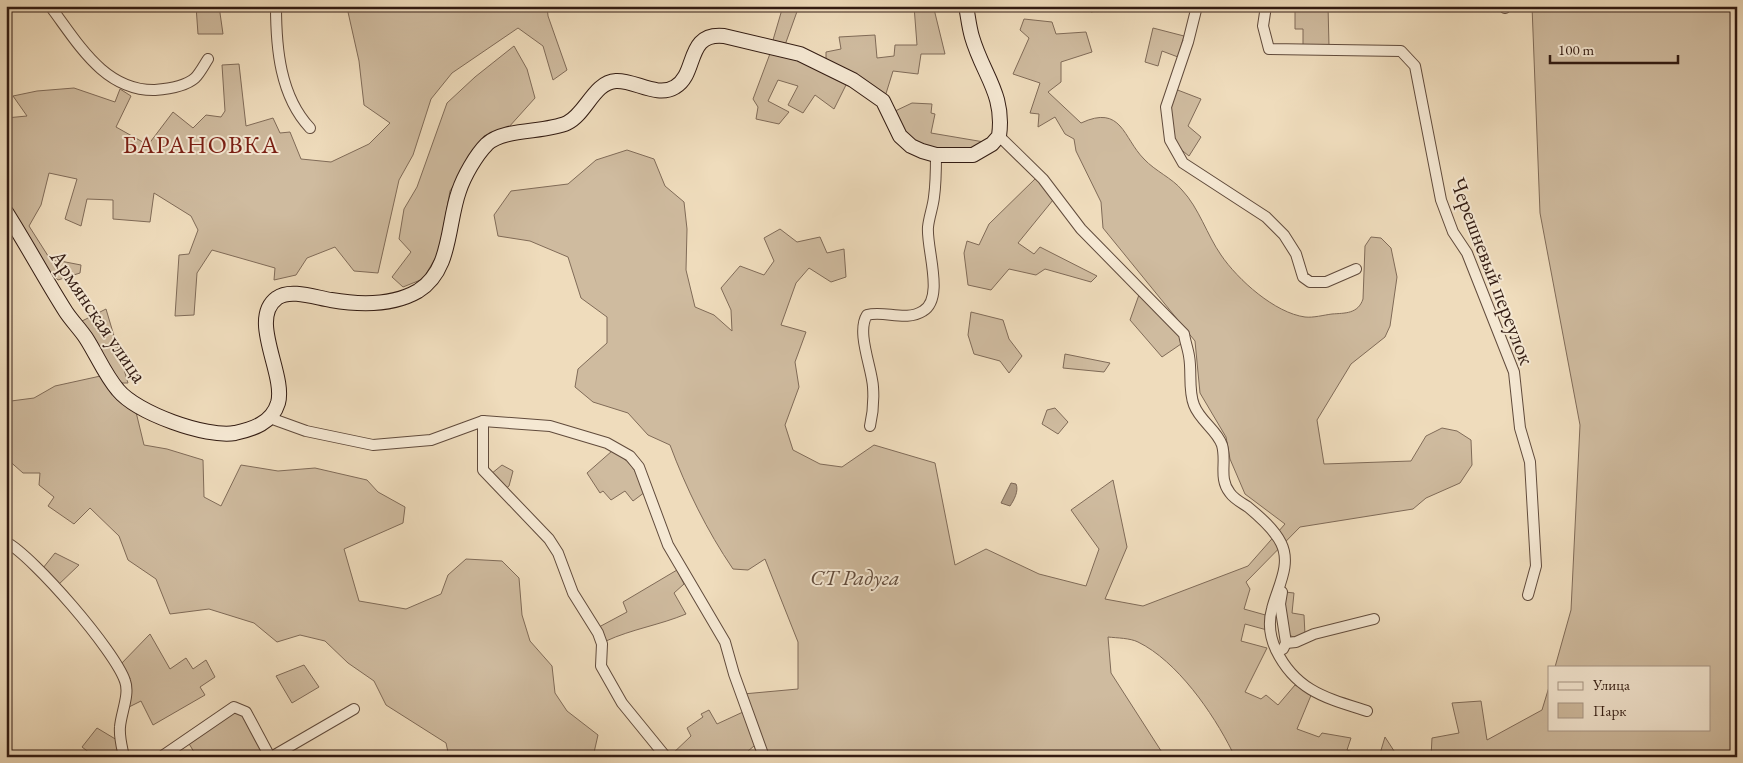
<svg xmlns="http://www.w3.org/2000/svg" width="1743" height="763" font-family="'EB Garamond',serif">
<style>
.green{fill:#cfbb9f;stroke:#806b58}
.water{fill:#af9a82;stroke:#7d6755}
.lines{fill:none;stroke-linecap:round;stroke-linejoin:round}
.street-casing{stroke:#614b3c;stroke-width:12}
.secondary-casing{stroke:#321b12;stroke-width:16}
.street{stroke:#f5e8d3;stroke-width:10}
.secondary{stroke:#f5e8d3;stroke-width:14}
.labels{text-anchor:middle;stroke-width:4;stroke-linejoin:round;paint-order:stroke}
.street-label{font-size:22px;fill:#321b12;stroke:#f5e8d3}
.park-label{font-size:22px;font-style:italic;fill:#614b3c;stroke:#f5e8d3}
.quarter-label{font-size:25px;letter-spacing:1px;fill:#7a1f14;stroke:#f5e8d3}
</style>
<rect width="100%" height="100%" fill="#efdcbc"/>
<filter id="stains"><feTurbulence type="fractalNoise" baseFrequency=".004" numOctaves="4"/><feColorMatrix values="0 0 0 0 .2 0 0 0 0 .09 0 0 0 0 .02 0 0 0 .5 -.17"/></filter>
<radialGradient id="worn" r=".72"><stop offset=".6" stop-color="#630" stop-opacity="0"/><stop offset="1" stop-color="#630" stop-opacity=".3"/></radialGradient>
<g class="green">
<path d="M196,6H219L223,34H198Z"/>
<path d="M369,6H547L548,16L567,70L553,80L543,46L518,28L452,73L431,99L413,155L399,180L378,273L354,271L335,247L307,258L296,275L274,280L275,268L212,250L197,273L194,315L175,316L179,255L189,254L198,230L191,216L154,193L150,222L113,219V200L87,199L81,226L65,219L77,179L49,173L41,205L29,226L50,259L81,265L80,273L58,280L44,266L6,204V118L27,116L13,96L37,91L74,88L115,102L120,89L131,96L116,127L148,145L173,112L193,128L206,115L221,117L225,111L222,65L239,64L246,126L273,118L280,133L290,132L301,159L331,162L369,144L390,123L364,105L359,61L348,12Z"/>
<path d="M783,6H799L785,45L773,40Z"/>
<path d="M914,6L934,9L945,54H921L918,74L893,71L884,100L826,63V52L841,49L839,37L875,35L877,58L894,56L895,45H917Z"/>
<path d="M1090,6H1122L1091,12Z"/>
<path d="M1295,6H1328L1329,46H1303V29H1295Z"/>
<path d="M1532,6H1737V757H1431L1432,738L1459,733L1452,703L1481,701L1487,740L1542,710L1549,687V729H1709V667H1555L1571,610L1580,425L1540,213Z"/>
<path d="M1024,19L1052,22L1056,34L1086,32L1092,52L1061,62V82L1048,92L1081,123C1122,104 1123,138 1144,159C1155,171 1172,178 1182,190C1199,208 1207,235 1221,255C1238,280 1275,313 1305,317C1313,318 1324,315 1332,314C1345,313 1358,314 1363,299L1365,246L1371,237L1381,238L1391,248L1397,277L1390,326L1385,337L1351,364L1317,420L1324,464L1411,461L1426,436L1442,428L1457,431L1471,440L1472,465L1460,483L1426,498L1413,509L1300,527L1246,582L1250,589L1244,609L1269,616L1267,630L1245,624L1241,641L1267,648L1245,692L1261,699L1266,695L1278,705L1295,685L1312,693L1297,729L1319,737L1322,733L1351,738L1347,750L1366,757H1229L1232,751C1213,713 1177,661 1138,642C1130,638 1117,638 1108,637L1111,673L1165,757H759L754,746L741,757H722L717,751L712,757H669L691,736L687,728L703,717L701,714L709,710L717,724L743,712V694L798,689V642L765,559L748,570L733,569C707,531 686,488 670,445L648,435L628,413L593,402L575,387L578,369L607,343V317L581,298L568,257L530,241L498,236L494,215L511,191L568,184L596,160L627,150L654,159L665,186L684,202L687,229L686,270L695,307L714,315L732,331L731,310L721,288L740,266L764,275L774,261L764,238L780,229L797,242L820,237L827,253L844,249L846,277L831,282L809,268L796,283L781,325L806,332L795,362L799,387L785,425L793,450L820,464L842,467L874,445L935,463L955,565L986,549L1039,574L1086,586L1099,549L1071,510L1113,480L1127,547L1105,599L1143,606L1248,566L1285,524L1245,494L1230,459L1226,437L1200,393L1195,341L1103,228L1101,202L1076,151L1074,139L1065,134L1055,117L1038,127L1039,114L1030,113L1040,83L1013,74L1029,38L1020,30Z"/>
<path d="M1153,28L1184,36L1178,57L1162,51L1158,66L1145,62Z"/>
<path d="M514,46L527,69L535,98L508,128L484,136L450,191L439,252L423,279L403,287L392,277L411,252L399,239L404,209L417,187L447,103L475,77Z"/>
<path d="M771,51L798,59L847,83L834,109L815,95L803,113L788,105L798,86L778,80L768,101L789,112L779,124L756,119L758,107L753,99Z"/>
<path d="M1175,89L1201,99L1188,126L1201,137L1189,156C1162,136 1166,117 1175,89Z"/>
<path d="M912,103L932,104L931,113L935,114L931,133L990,143C962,155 940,149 911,143L893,112Z"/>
<path d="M1036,178L1053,200L1018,243L1034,254L1040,247L1097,276L1091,282L1045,269L1036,275L1009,269L991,290L968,285L964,253L967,241L979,245L989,224Z"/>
<path d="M1140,292L1180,336L1181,344L1162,357L1130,320Z"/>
<path d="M106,309L128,383H118L80,322Z"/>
<path d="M971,312L1003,320L1009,339L1022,356L1009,373L1000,361L974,354L968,335Z"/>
<path d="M1065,354L1110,363L1104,372L1063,368Z"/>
<path d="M105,375L136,412L144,445L167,449L203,460L204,497L221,506L241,465L278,471L315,468L367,480L378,492L405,507L403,523L344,549L359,601L406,609L441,594L448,575L466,559L502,561L519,578L522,615L530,641L552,666L555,693L567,711L598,735L593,757H449L446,743L386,705L374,681L348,663L325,641L300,635L277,642L254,623L209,609L170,614L156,579L128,560L119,536L90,508L74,524L48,506L54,497L39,485L40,473H23L6,458V406L11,401L34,398L55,386Z"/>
<path d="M1055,408L1068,422L1058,434L1042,424L1047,410Z"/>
<path d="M612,451C631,461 637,472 645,492L633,501L625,491L611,500L603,491L600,493L587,473Z"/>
<path d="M502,465L513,471L509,486L505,489L491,474Z"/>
<path d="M55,553L79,565L57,586L43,568Z"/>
<path d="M677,570L684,584L674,593L686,614C660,625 632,629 606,641L599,627L627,612L623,602Z"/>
<path d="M1285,592L1294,593L1292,613L1304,615L1305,635L1293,637L1286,633L1283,608Z"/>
<path d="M150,634L170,669L186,658L193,669L206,660L215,677L200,687L205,695L153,725L141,701L127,708L119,666Z"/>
<path d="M304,665L319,687L292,703L276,676Z"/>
<path d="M235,711L244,714L266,757H213L210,752L197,757L188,742Z"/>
<path d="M97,728L117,740L122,757H95L82,747Z"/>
<path d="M1385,737L1398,757H1379Z"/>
</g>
<path class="water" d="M1011,483L1016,484C1019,491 1014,500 1010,506L1001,503Z"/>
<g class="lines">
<defs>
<g id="street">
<path d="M50,6C78,43 104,91 155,90C167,89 186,86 195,78C200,73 204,65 208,59"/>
<path d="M276,6C276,48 280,96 310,128"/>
<path d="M1197,6L1188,42L1166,107L1170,140L1183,163L1266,217L1284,235L1296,254L1303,277L1310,282H1326L1356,269"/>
<path d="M1266,6L1263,26L1269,49L1401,51L1415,66L1441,200L1453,232L1467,253L1514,372L1520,428L1530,462L1536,566L1528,595"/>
<path d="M1505,6V8"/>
<path d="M999,136L1043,179L1081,229L1184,334C1185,341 1188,349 1189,356C1192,372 1188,390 1194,405C1200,421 1217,430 1222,445C1227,462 1218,478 1230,493C1234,499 1242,503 1248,507C1260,517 1274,529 1281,543C1292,565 1277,588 1272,609C1268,623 1270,637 1276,650C1296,691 1326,698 1367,711"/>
<path d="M270,418L306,431L373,445L431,440L483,421L550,426L607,443L630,456L639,467L668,545L725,642L734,674L764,757"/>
<path d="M483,421V470L549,539L558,553L573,593L598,633L602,644L601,666L622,703L666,757"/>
<path d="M870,426C873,413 874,401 873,387C872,368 856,332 867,315C884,310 906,322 923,311C945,298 926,248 928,227C929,217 933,207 934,197C936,183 936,169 936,155"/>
<path d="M6,542C34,557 115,651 125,681C130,694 121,713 120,727C119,737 122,747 124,757"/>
<path d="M1282,592L1280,604L1286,643L1283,649"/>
<path d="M1286,643L1296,642L1314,634L1374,619"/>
<path d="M161,757L234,707L246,712L269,755L273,756L354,709"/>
</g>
<path id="secondary" d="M6,212C27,245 45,279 66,312C72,321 80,329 86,338C97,355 105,375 118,390C137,413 206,438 235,433C253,429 272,423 278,403C286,374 248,319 277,298C290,288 317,298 331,300C360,305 392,306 418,291C452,270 447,224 459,191C464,176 476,155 487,144C504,128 545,133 567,123C586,114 594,82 616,81C635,80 657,98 675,87C698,74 685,32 724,36L800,54L853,80L883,101L900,136L911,146L922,151L936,155H973L992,144L999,136C1005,94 983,75 972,37C969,27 968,16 966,6"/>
</defs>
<use href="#street" class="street-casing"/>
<use href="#secondary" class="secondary-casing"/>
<use href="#street" class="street"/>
<use href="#secondary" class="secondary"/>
</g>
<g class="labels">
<g class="street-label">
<text transform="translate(1493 271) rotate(69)" y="8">Черешневый переулок</text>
<text transform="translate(99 316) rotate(56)" y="8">Армянская улица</text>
</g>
<g class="park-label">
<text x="855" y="585">СТ Радуга</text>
</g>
<g class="quarter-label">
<text x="201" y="153">БАРАНОВКА</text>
</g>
</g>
<rect width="1743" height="763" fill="none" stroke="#efdcbc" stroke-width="25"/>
<rect x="8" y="8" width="1728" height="748" fill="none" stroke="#321b12" stroke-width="2.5"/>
<rect x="12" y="12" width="1718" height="738" fill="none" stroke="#321b12"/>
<rect x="1548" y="666" width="162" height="65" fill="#f5e8d3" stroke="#a79686"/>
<rect x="1558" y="682" width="25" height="8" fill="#f5e8d3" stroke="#a79686"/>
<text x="1593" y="690" font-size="15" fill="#321b12">Улица</text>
<rect x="1558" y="703" width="25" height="15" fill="#cfbb9f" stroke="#a79686"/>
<text x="1593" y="716" font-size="15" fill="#321b12">Парк</text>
<path d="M1550 55v8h128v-8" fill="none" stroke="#321b12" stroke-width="2.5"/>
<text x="1558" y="55" font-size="15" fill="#321b12" stroke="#f5e8d3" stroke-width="4" paint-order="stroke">100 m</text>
<rect width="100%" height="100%" filter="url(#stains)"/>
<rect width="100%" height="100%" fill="url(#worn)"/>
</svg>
